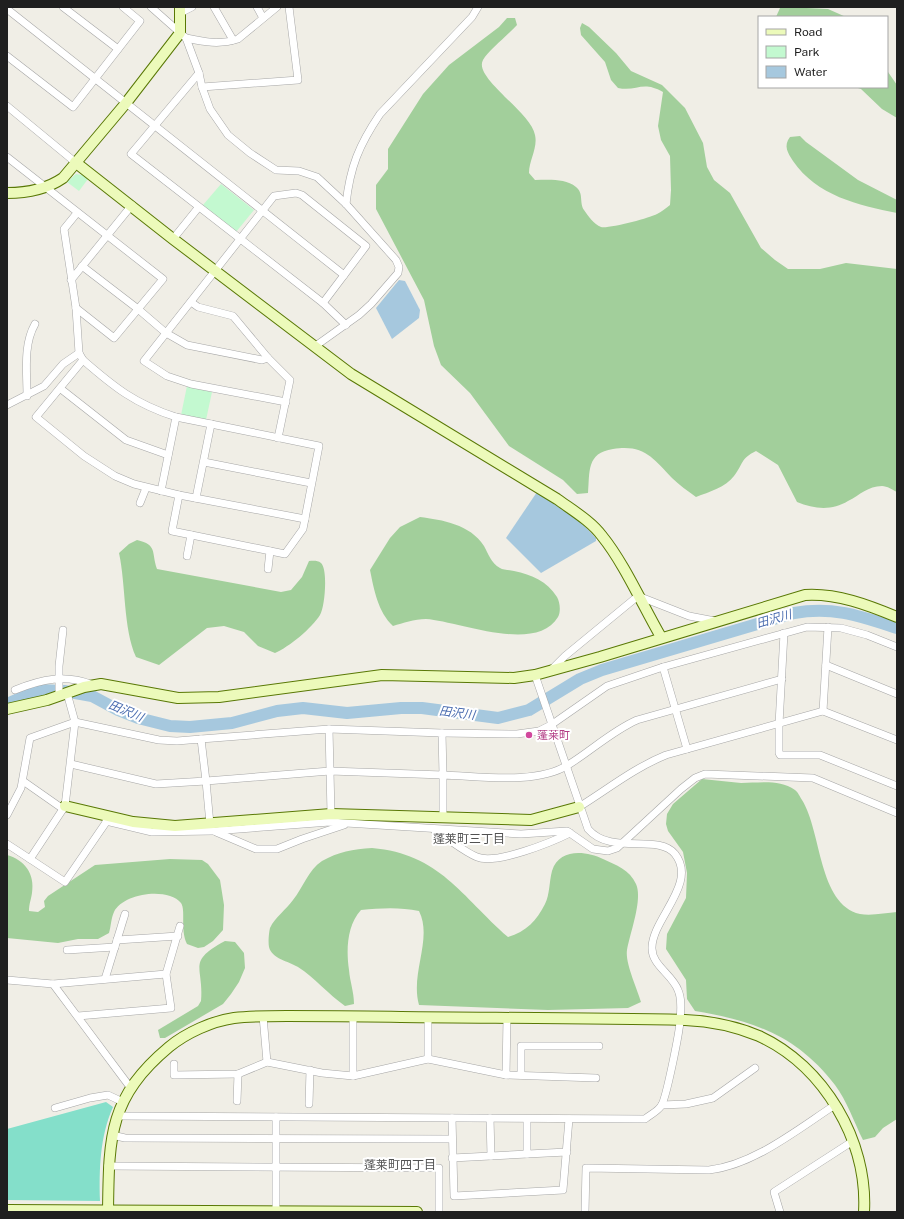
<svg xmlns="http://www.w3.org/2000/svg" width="904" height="1219" font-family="'Public Sans','Noto Sans JP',sans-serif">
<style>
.forest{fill:#a2cf9b}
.park{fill:#c3f9d0}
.pitch{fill:#84dfca}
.water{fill:#a6c8de}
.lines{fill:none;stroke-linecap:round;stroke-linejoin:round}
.river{stroke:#a6c8de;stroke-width:12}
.street-casing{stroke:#a6a6a6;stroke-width:8}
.secondary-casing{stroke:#597805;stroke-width:12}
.street{stroke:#fff;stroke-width:7}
.secondary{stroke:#ecfaba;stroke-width:10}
.hotel-dot{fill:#d1479c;stroke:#fff;stroke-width:1.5}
.labels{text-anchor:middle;stroke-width:4;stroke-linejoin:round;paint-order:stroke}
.hotel-label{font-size:11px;fill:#b23c85;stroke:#fff;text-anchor:start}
.water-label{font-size:12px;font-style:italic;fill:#4b6db0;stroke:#fff}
.neighbourhood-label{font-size:12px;fill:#525252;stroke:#fff}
</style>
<rect width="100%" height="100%" fill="#f0eee6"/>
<g class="forest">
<path d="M785,7L828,9L846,17H776L780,8Z"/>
<path d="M507,18H515L517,25C508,35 489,50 483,60C473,78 531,112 535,135C538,148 529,160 529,173L535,180C548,180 565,178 576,187C584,193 579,203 584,210C588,216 594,224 601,227C608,229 650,218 657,214C661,212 666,208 670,205L671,190L670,156L661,140L658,126L663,92C642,80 637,92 618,88L611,80L605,62L581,35L580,28L582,23L589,27L616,53L631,71L662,85L685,108L703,143L707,167L714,180L730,193L761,248L775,260L788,269H820L846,263L897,269V492C893,490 887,486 882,486C868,486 860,495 848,501C832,511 814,509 797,502L778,465L756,451C740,459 744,463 734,476C726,487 709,492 696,497C688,491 679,485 672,478C653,458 644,444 613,449C586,453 590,472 588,493L577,494L563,480L509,446L470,393L441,365L434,346L424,300L376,209V185L388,169V149L423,94L449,65L499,27Z"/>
<path d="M887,67L888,72L897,85V118L882,109L861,89L855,87H887Z"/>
<path d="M800,136L806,142L858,180L897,200V213C858,205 817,196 793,161C788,153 783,146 790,137Z"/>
<path d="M420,517C442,520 470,524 484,546C488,553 491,563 500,568C503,570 510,570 514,571C532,575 547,581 557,597C560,602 561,612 558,617C536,654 458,621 426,619C414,619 403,623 393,626C378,612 374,590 370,570L390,538L400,527Z"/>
<path d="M137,540C158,545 151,552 157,569L281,592L291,590L302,577L309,561C313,561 317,560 321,563C328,569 325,607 320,615C312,628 289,647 275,653L258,646L244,632L224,626L207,628L159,665L136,657C123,628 126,585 119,553L129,544Z"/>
<path d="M702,779C715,780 728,782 741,783C760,783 779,779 795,790C798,792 800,797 802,800C822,832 818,904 860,914C871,916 886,913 897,912V1119L883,1128L875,1137L863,1140C854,1122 847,1101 835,1085C797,1036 755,1021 695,1011L687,999L686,980L666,949L667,934L686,898L687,873L683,852L668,831L666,824L667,814L673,804Z"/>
<path d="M372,848C440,854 461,896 508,937C526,932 537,920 545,904C550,894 549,882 552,871C559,848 586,851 603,859C616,865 630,870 636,884C643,899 630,933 627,950C625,963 637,988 641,1002L628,1008L548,1010L419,1005C410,973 433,939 419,911C400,907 381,908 361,910C347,925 346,950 349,970C350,982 354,992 354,1004L345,1006C328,994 315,978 298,967C288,961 272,959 269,947C268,942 269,932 270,928C275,917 286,910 293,900C303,888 308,870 322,861C338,852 353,849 372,848Z"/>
<path d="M7,855C25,860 35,874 32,893C31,900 29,904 29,911L38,912L45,907L44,901L48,896L95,865L170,859L202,860L208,864L220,880L224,905L223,930L213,941L204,947L198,948L187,944C180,930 186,910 181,903C168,887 123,893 114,912C111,918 111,927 109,933L98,939H78L58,943L7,938Z"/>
<path d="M225,941L235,942L244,953L245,968L239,982L231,994L223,1004L165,1038H160L158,1030L198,1006L201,1001C204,966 186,962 225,941Z"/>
</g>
<g class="park">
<path d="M76,174L82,175L88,179L79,191L67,182Z"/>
<path d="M221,184L254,210L236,232L203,205Z"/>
<path d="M187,386L212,392L206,420L181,415Z"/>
</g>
<path class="pitch" d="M106,1102L113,1107C100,1136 99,1169 100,1201L7,1200V1129Z"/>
<g class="water">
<path d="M399,280L405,281L420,310L419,318L392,339L376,308Z"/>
<path d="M537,492L575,516L596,538V541L541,573L506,538Z"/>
</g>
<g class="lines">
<path class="river" d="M7,704L39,690L64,691L92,696L118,710L138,718L170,726L190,727L232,723L277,711L303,708L347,713L401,708H422L498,718L529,710L580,679L602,670L794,613C833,606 860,616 897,628"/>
<defs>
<g id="street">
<path d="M63,7L118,49"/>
<path d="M151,7L186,38L199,73L202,87L210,109L228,135L250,153L276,170L299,171L317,177L346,204L396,260L399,267L398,273L371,304L359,315L314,347"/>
<path d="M214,7L233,40"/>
<path d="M257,7L263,18"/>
<path d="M7,9L344,275"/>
<path d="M180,13L192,7"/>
<path d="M186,38C204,42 220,45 238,39L277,7"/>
<path d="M7,56L73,107L140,21L123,7"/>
<path d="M199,73L131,154L323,303L346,325"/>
<path d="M202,87L298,80L289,7"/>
<path d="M7,106L75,162"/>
<path d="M7,157L163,279L114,338L76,308"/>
<path d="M346,204C350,167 359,145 380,114L472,17L478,7"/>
<path d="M77,213L64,229L76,308L79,353L83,360L36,417L84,456L115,476L134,484L179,495L305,519"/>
<path d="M173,239L198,208"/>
<path d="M82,266L138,309L166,333L187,345L262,360L268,358"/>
<path d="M71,280L132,205"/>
<path d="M191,302L198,307L233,316L268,358L290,380L278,438"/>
<path d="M83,360C114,387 135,404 176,417L161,491"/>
<path d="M61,389L126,440L168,455"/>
<path d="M27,396C27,372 23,345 35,324"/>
<path d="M286,402L191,384L167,376L144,361L274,196L296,193L302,195L366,246L323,303"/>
<path d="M7,405L44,386L63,364L79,353"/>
<path d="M176,417L211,424"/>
<path d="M204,462L311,483"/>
<path d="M179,495L172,531L285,554L303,529L319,446L211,424L196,498"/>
<path d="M140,503L146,488"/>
<path d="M187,556L191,535"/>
<path d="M268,569L270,551"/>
<path d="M784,633L779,724V753L780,755H820L897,786"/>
<path d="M826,665L897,694"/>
<path d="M663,667L687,749"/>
<path d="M551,670L565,656L638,596L689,616L715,621"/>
<path d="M15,690C42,679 65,674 93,685"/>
<path d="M59,696V666L63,630"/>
<path d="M823,711L828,627"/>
<path d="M329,729L442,733L443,775L330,771L331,814"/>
<path d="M442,733L517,734L539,731L551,725L607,686L663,667L807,627L841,628L867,635L897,647"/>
<path d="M201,739L329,729L330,771L206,781L210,824"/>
<path d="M23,781L63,809"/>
<path d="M579,807C608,789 634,768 666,755L823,711L897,740"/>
<path d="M7,815L21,788L30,738L75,722L159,740L177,741L201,739L206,781L156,784L71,764"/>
<path d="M443,818V775C479,776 536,785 568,765C591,751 612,731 637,720L782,679"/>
<path d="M106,821L152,832L213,831L330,822L521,834L567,831L593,849L608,851L617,848L681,789L695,778L705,774L813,778L897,813"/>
<path d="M435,831C448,838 464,852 477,857C496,865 552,842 570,833"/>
<path d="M216,832L256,849H277L302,839L344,825"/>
<path d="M7,844L30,859L65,806L75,722L67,693"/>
<path d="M30,859L65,882L109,818"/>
<path d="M117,940L178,936"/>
<path d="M67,950L115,947"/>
<path d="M105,979L125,914"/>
<path d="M7,980L53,984L130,1087"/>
<path d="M53,984L166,974"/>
<path d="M78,1016L171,1008L166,974L180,926"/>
<path d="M263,1016L267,1062"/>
<path d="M353,1016V1076"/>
<path d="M428,1017V1059"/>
<path d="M174,1064V1075L238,1074L267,1062L322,1073L353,1076L428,1059L506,1075L596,1078"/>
<path d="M506,1075L507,1018"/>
<path d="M521,1075V1046H599"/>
<path d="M237,1101L238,1074"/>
<path d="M309,1104L310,1070"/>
<path d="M662,1105L686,1104L713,1098L755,1068"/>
<path d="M55,1108L90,1098L108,1095L123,1102"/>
<path d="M117,1116L645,1119C650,1115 658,1111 661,1106C666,1100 680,1030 680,1020C681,1010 682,999 678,990C672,974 651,965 652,947C653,918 698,883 675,854C658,833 611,856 588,829L535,675"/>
<path d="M276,1117V1211"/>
<path d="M452,1118L454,1196L563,1190L569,1119"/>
<path d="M490,1118L491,1156"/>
<path d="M527,1119V1154"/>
<path d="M112,1135L125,1138L452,1139"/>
<path d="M452,1158L567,1152"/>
<path d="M108,1166L439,1168V1212"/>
<path d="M585,1212L586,1168L709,1170C754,1165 798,1129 835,1105"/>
<path d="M780,1212L774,1192L853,1141"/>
</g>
<g id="secondary">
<path d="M75,162L173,239L351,374L557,499C572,510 591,521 602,536C624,563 643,606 661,637"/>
<path d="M7,193C26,193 47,189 63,178L126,103L180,33V7"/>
<path d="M7,709L47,700L84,687L101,684L178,698L219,697L382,675L514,678L535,675L600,657L805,595C837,593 868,605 897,617"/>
<path d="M65,806L133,822L175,826L331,814L531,820L579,807"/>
<path d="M7,1210L417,1212"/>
<path d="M108,1212C109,1138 108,1098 169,1047C186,1033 212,1021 234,1018C251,1016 269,1016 287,1016C325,1016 363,1016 401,1017C496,1018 591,1018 685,1020C711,1021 735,1026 759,1036C824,1066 868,1141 864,1212"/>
</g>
</defs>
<use href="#street" class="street-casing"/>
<use href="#secondary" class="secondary-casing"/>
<use href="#street" class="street"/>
<use href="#secondary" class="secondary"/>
</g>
<circle class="hotel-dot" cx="529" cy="735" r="4"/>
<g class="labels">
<g class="hotel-label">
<text x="537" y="739">蓬莱町</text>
</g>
<g class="water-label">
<text transform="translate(774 619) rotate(-16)" y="4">田沢川</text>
<text transform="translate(126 711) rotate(23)" y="4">田沢川</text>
<text transform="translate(457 713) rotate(7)" y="4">田沢川</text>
</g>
<g class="neighbourhood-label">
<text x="469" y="843">蓬莱町三丁目</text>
<text x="400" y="1169">蓬莱町四丁目</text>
</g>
</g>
<rect width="904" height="1219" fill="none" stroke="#1f1f1f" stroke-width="16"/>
<rect x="758" y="16" width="130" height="72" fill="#ffffff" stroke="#a5a5a5"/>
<rect x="766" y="29" width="20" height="6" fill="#ecfaba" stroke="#a5a5a5"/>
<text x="794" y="36" font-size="12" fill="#1f1f1f">Road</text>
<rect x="766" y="46" width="20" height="12" fill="#c3f9d0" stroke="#a5a5a5"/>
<text x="794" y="56" font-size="12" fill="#1f1f1f">Park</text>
<rect x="766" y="66" width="20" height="12" fill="#a6c8de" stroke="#a5a5a5"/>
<text x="794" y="76" font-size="12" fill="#1f1f1f">Water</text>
</svg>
